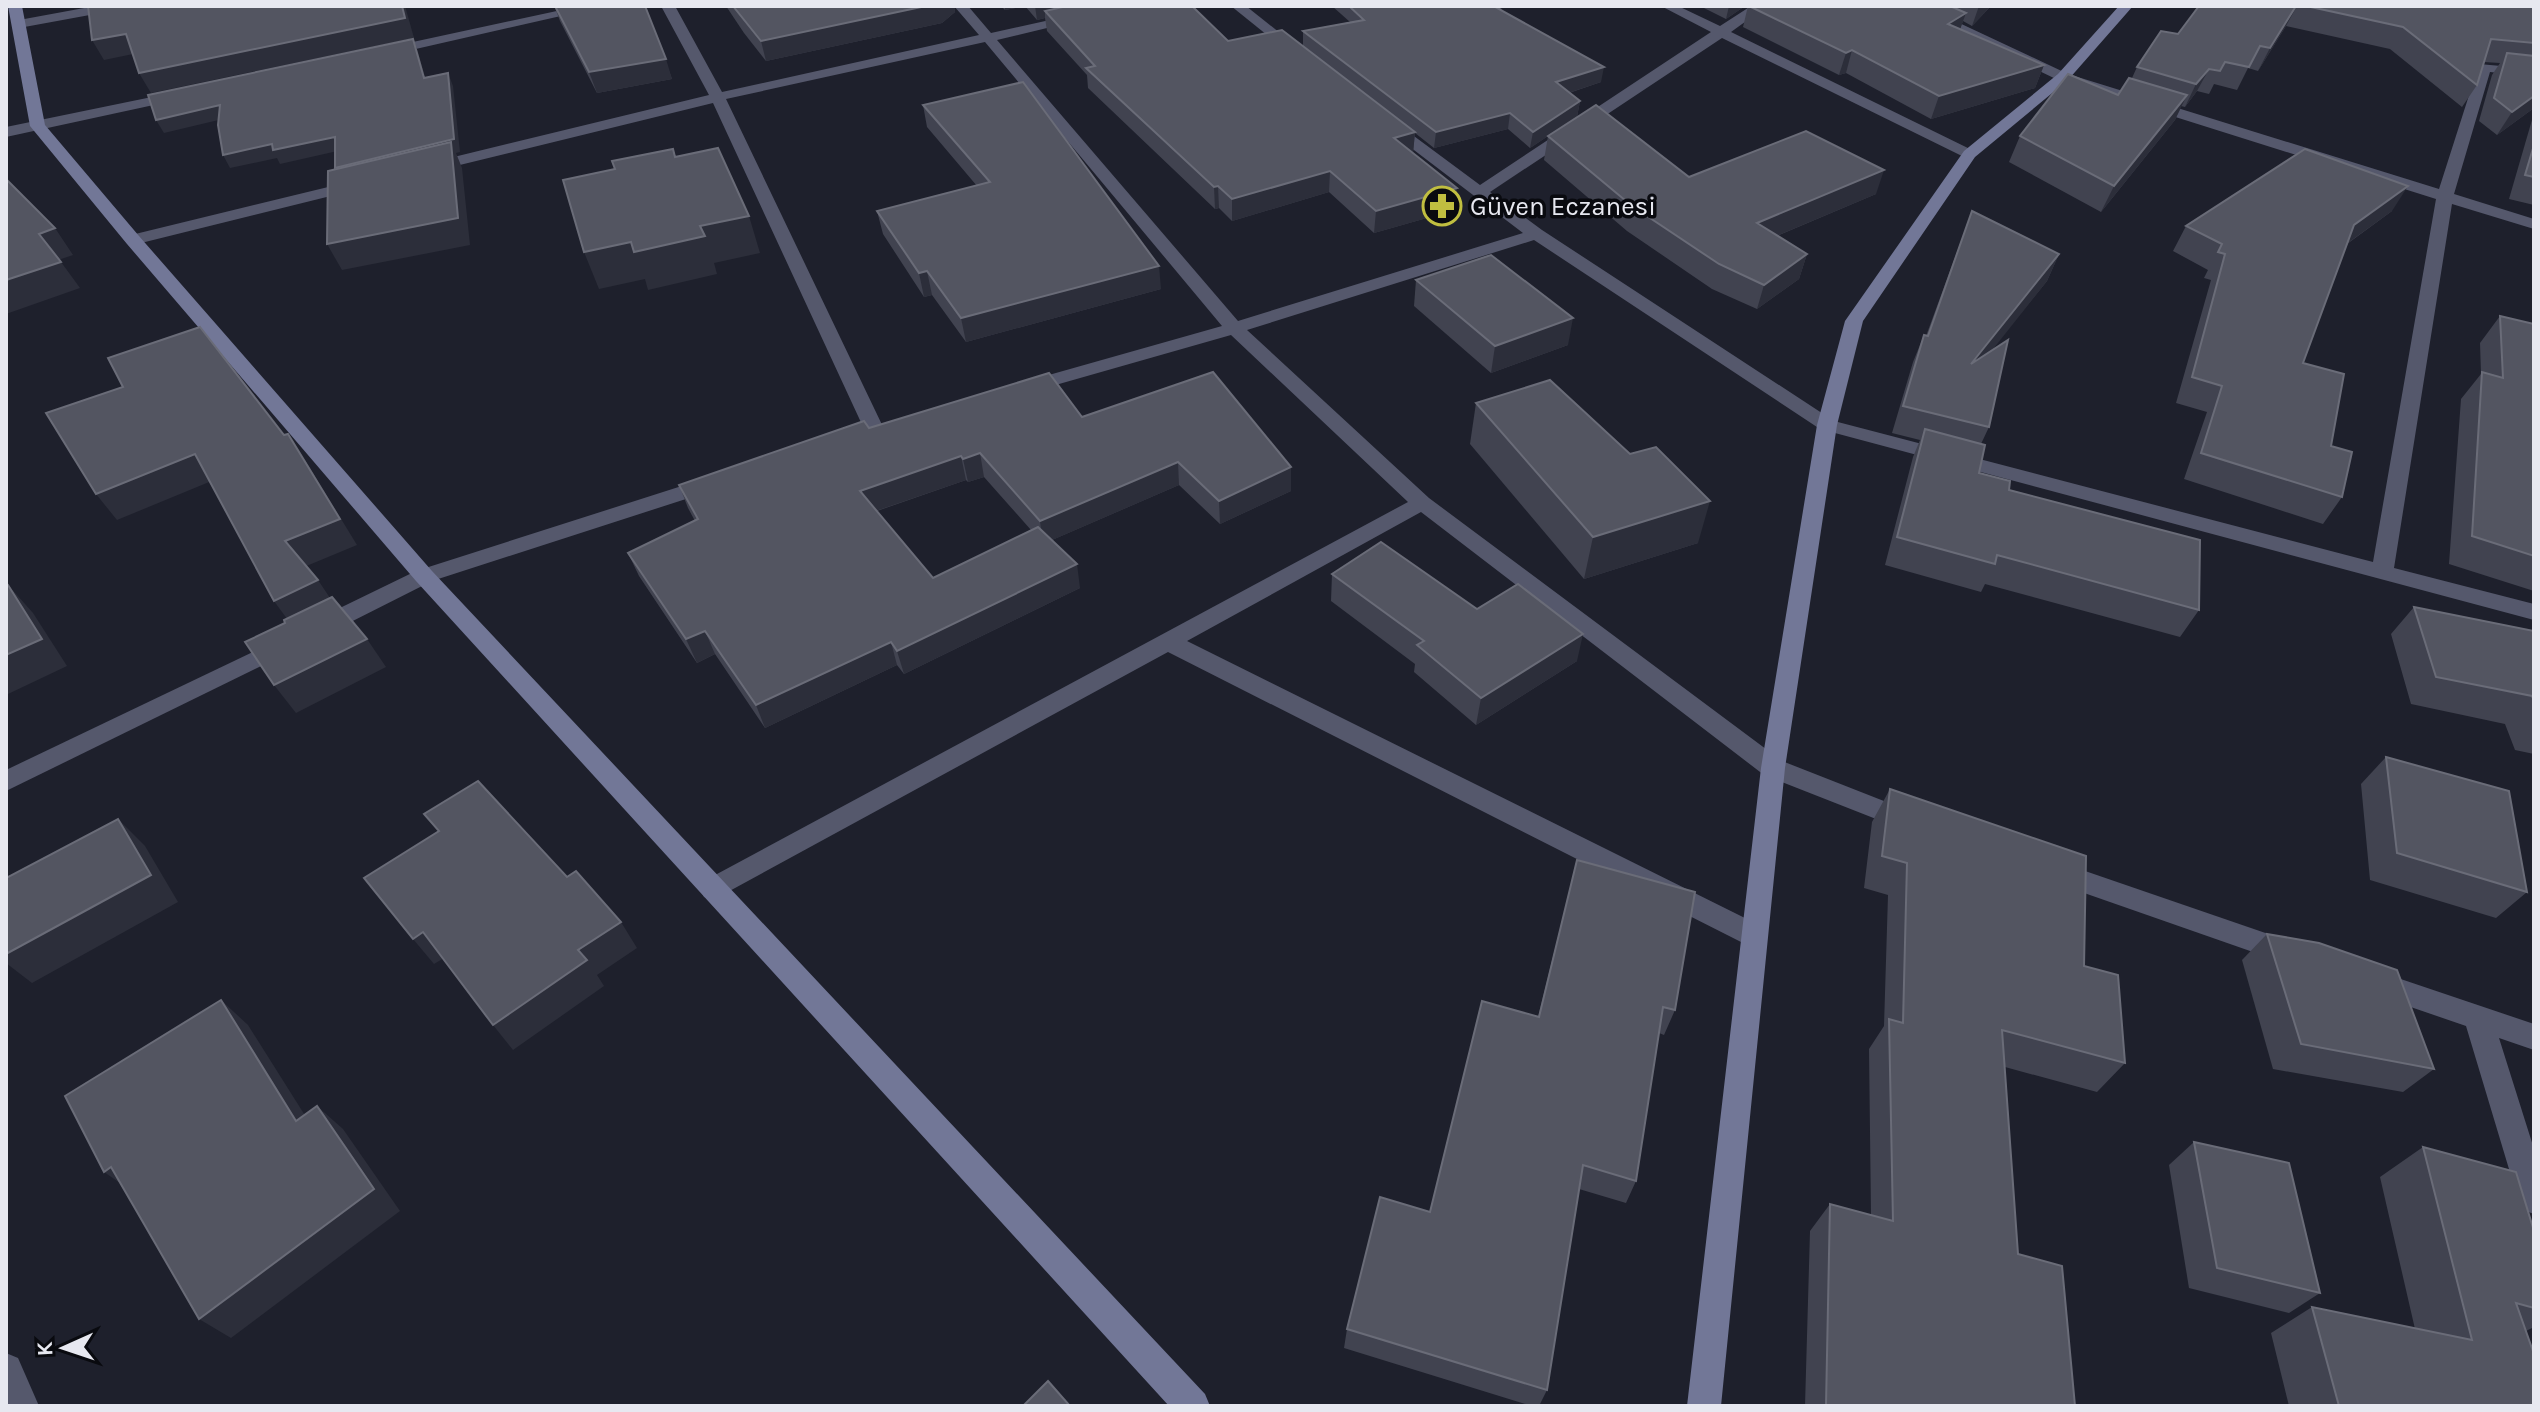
<svg xmlns="http://www.w3.org/2000/svg" width="2540" height="1412" font-family="Karla,sans-serif">
<style>
.lines{fill:none;stroke-linecap:round;stroke-linejoin:round}
.street{fill:#55586c;fill-rule:evenodd}
.secondary{fill:#727797;fill-rule:evenodd}
.wall{fill:#414350;fill-rule:evenodd}
.shaded-wall{fill:#2c2e3a}
.building{fill:#535561;stroke:#6a6c78;stroke-width:2}
.labels{text-anchor:middle;stroke-width:7;stroke-linejoin:round;paint-order:stroke}
.far-poi-label{font-size:26px;fill:#e7e8f0;stroke:#090a0f;text-anchor:start}
</style>
<rect width="100%" height="100%" fill="#1e202c"/>
<g class="lines">
<g class="street">
<path d="M95,6H124L117,10L19,28L12,24L19,20Z"/>
<path d="M580,6H605L385,56L378,52L385,48Z"/>
<path d="M661,6H675L722,92L979,35L954,6H968L991,33L1113,6H1138L997,40L1238,321L1523,233L1385,128V122H1395L1480,185L1711,32L1661,6H1678L1720,26L1751,6H1767L1731,32L1974,151V157H1964L1722,38L1490,192L1542,230L1834,421L2373,562L2436,199L2058,80L1905,6H1923L2068,74L2439,189L2479,64L2534,69V77L2490,72L2454,194L2534,219V229L2452,204L2394,568L2534,604V620L1820,429L1534,240L1247,330L1429,498L1782,761L1917,814L1921,821L1917,828L1908,831L1899,828L1764,775L1421,512L1187,641L1763,927L1767,935L1763,943L1753,947L1743,943L1168,652L713,900L704,897L700,889L704,881L1408,502L1231,335L1031,392H1017L1014,388L1017,384L1222,326L985,42L726,99L885,431L875,437L865,431L713,103L427,173L419,168L421,165L709,95Z"/>
<path d="M1231,6H1246L1305,53L1293,56Z"/>
<path d="M181,91L188,95L186,98L6,137V127Z"/>
<path d="M357,180L363,182V188L133,245L125,240L127,236Z"/>
<path d="M713,476L720,478L723,483L720,488L432,581L325,635H309L306,629L309,623L416,571Z"/>
<path d="M284,637L292,639L296,645L292,651L6,791V770Z"/>
<path d="M2056,861L2300,945L2304,953L2300,961L2290,965L2047,880L2043,872L2047,864Z"/>
<path d="M2377,971L2534,1024V1050L2499,1038L2534,1149V1214L2523,1210L2518,1199L2466,1026L2367,992L2363,983L2367,974Z"/>
<path d="M6,1353L18,1358L39,1406H6Z"/>
</g>
<g class="secondary">
<path d="M8,6H22L45,125L139,236L432,571L1205,1394L1210,1406H1169L416,581L127,244L30,126Z"/>
<path d="M2119,6H2133L2068,80L1975,157L1863,321L1837,425L1785,768L1721,1406H1687L1761,768L1817,425L1845,321L1964,151L2058,74Z"/>
</g>
</g>
<g class="wall">
<path d="M552,6H645L672,79L597,93L560,21L555,8H553Z"/>
<path d="M726,6H954L955,12L942,23L766,61L744,33Z"/>
<path d="M1001,6H1192L1228,41L1303,46V31L1350,22L1332,6H1499L1501,11L1601,82L1569,93L1580,101L1577,117L1689,177L1876,194L1777,236L1807,254L1799,279L1757,309L1712,289L1627,231L1544,160L1548,136L1530,148L1508,129L1434,148L1415,133L1413,153L1455,210L1374,233L1329,192L1232,221L1219,208L1215,209L1088,88L1087,75L1047,31L1045,18L1037,20L1025,6L1005,10Z"/>
<path d="M1700,6H1745L1726,19Z"/>
<path d="M1748,6H1991L1972,26L1963,21L1960,29L2044,65L2035,88L1931,119L1846,73L1839,75L1743,27Z"/>
<path d="M2199,6H2534V108L2497,135L2479,121L2492,75L2500,63L2484,62L2477,85L2462,107L2390,49L2286,26L2258,71L2248,68L2237,90L2214,84L2209,94L2197,91L2185,107L2181,106L2175,120L2101,212L2009,162L2020,136L2118,95L2132,78L2137,67L2178,34Z"/>
<path d="M923,105L1161,289L966,342L932,295L924,297L883,234L877,211L977,186L927,127Z"/>
<path d="M2534,113V205L2509,199Z"/>
<path d="M1972,211L2059,254L2047,281L1990,351L1989,427L1981,444L1979,473L2009,490L2199,610L2180,637L1985,584L1981,592L1885,565L1913,457L1920,440L1892,433L1913,362L1924,335L1926,336Z"/>
<path d="M2392,211L2347,244L2303,363L2331,446L2342,497L2323,524L2184,479L2207,412L2176,403L2211,280L2204,278L2208,270L2173,251L2186,226Z"/>
<path d="M1416,280L1568,345L1491,373L1414,306Z"/>
<path d="M2500,316L2534,324V591L2449,564L2461,399L2481,374L2480,343Z"/>
<path d="M1476,403L1698,543L1584,579L1470,444Z"/>
<path d="M1082,417L1291,491L1220,524L1179,485L1052,540L1080,588L904,674L897,665L765,728L715,654L697,663L639,576L628,553L695,521L688,508L679,485L869,428ZM984,477L1031,530L933,578L877,511L966,480L968,482Z"/>
<path d="M1332,574L1477,609L1577,661L1476,725L1414,672L1415,664L1331,601Z"/>
<path d="M2414,607L2534,631V754L2515,750L2505,724L2411,704L2391,634Z"/>
<path d="M2386,757L2527,892L2496,918L2370,880L2361,784Z"/>
<path d="M1890,789L2084,966L2125,1063L2097,1092L2005,1067L2018,1254L2075,1406H1805L1810,1231L1830,1204L1871,1215L1869,1049L1884,1026L1888,895L1864,888L1872,822Z"/>
<path d="M1577,860L1675,1010L1664,1035L1659,1033L1636,1181L1626,1203L1579,1189L1547,1390L1539,1406H1532L1344,1348L1347,1329L1430,1212L1538,1017Z"/>
<path d="M2267,934L2434,1069L2403,1092L2273,1069L2242,960Z"/>
<path d="M2194,1142L2320,1293L2289,1313L2189,1288L2169,1165Z"/>
<path d="M2423,1147L2534,1231V1327L2526,1331L2534,1406H2289L2271,1333L2312,1307L2415,1329L2380,1177Z"/>
</g>
<g class="shaded-wall">
<path d="M402,6H405L414,38L151,93L139,73Z"/>
<path d="M926,6H954L955,12L942,23L766,61L761,41Z"/>
<path d="M1005,6H1025L1005,10Z"/>
<path d="M1035,6H1099L1045,11V18L1037,20Z"/>
<path d="M1729,6H1745L1726,19Z"/>
<path d="M1979,6H1991L1972,26Z"/>
<path d="M2297,6L2286,26L2258,71L2270,48Z"/>
<path d="M1966,13L1958,35L1948,24Z"/>
<path d="M126,34L138,53L104,60L92,40Z"/>
<path d="M413,39L418,52L429,91L424,78Z"/>
<path d="M1852,50L1846,73L1839,75L1846,53Z"/>
<path d="M666,59L672,79L597,93L589,72Z"/>
<path d="M2044,65L2035,88L1931,119L1939,96Z"/>
<path d="M1604,67L1601,82L1553,98L1556,82Z"/>
<path d="M2209,69L2197,91L2185,107L2196,84Z"/>
<path d="M448,73L453,86L460,152L456,153L462,168L470,245L342,270L327,244L342,181L335,168Z"/>
<path d="M2187,95L2175,120L2101,212L2114,186Z"/>
<path d="M2534,96V108L2497,135L2512,112Z"/>
<path d="M1580,101L1577,117L1530,148L1533,132Z"/>
<path d="M220,105L227,118L164,133L156,120Z"/>
<path d="M1510,113L1508,129L1434,148L1436,132Z"/>
<path d="M1415,132L1413,154L1394,138Z"/>
<path d="M335,137L342,150L280,164L277,158L230,168L223,155L272,144Z"/>
<path d="M1884,170L1876,194L1750,247L1757,223Z"/>
<path d="M1330,171L1329,192L1232,221V199Z"/>
<path d="M1218,186L1219,208L1215,209L1214,187Z"/>
<path d="M2408,186L2392,211L2338,250L2354,225Z"/>
<path d="M1457,188L1455,210L1374,233L1376,211Z"/>
<path d="M749,216L760,253L714,263L717,274L648,290L645,279L599,289L584,252Z"/>
<path d="M55,228L73,255L58,260L39,234Z"/>
<path d="M1807,254L1799,279L1757,309L1764,285Z"/>
<path d="M2059,254L2047,281L1959,392L1971,364Z"/>
<path d="M61,262L80,288L6,314V280Z"/>
<path d="M1159,266L1161,289L966,342L961,318Z"/>
<path d="M927,271L932,295L924,297L919,273Z"/>
<path d="M1573,318L1568,345L1491,373L1495,346Z"/>
<path d="M980,453L984,477L968,482L963,459Z"/>
<path d="M195,454L214,480L117,520L96,494Z"/>
<path d="M961,456L966,480L867,514L860,491Z"/>
<path d="M305,460L357,545L304,567L285,541Z"/>
<path d="M1178,462L1179,485L1043,544L1040,521Z"/>
<path d="M1291,467V491L1220,524L1219,501Z"/>
<path d="M1710,501L1698,543L1584,579L1593,537Z"/>
<path d="M1077,564L1080,588L904,674L897,651Z"/>
<path d="M318,580L336,607L293,627L274,601Z"/>
<path d="M8,585L33,613L67,666L8,694L6,692V655Z"/>
<path d="M705,631L715,654L697,663L686,639Z"/>
<path d="M1583,634L1577,661L1476,725L1481,698Z"/>
<path d="M367,639L386,667L296,713L274,685Z"/>
<path d="M891,642L897,665L765,728L756,705Z"/>
<path d="M118,819L145,846L178,902L32,983L6,963V954Z"/>
<path d="M621,922L637,948L597,975L604,986L513,1050L493,1025L578,950Z"/>
<path d="M423,932L444,958L434,964L413,939Z"/>
<path d="M221,1000L248,1025L323,1144L296,1121Z"/>
<path d="M317,1106L343,1129L400,1211L231,1338L199,1319Z"/>
<path d="M111,1167L136,1194L104,1172Z"/>
</g>
<g class="building">
<path d="M88,6H402L405,18L139,73L126,34L92,40Z"/>
<path d="M555,6H645L666,59L589,72Z"/>
<path d="M733,6H926L761,41Z"/>
<path d="M1067,6H1192L1228,41L1282,30L1415,132L1394,138L1457,188L1376,211L1330,171L1232,199L1218,186L1214,187L1086,68L1095,66L1045,11Z"/>
<path d="M1349,6H1499L1502,7L1497,8L1604,67L1556,82L1580,101L1533,132L1510,113L1436,132L1303,31L1364,20Z"/>
<path d="M1749,6H1950L1966,13L1948,24L2044,65L1939,96L1852,50L1846,53Z"/>
<path d="M2199,6H2296L2270,48L2260,46L2249,67L2225,62L2220,71L2209,69L2196,84L2137,67L2161,31L2178,34Z"/>
<path d="M2306,6H2534V43L2491,39L2477,85L2403,27Z"/>
<path d="M413,39L424,78L448,73L454,139L335,168V137L273,150L272,144L223,155L218,125L220,105L156,120L148,95Z"/>
<path d="M2507,53L2534,56V96L2512,112L2494,98Z"/>
<path d="M2068,74L2118,95L2129,78L2187,95L2114,186L2020,136Z"/>
<path d="M1023,82L1159,266L961,318L927,271L919,273L877,211L990,182L923,105Z"/>
<path d="M1596,105L1689,177L1806,131L1884,170L1757,223L1807,254L1764,285L1719,264L1632,206L1548,136Z"/>
<path d="M451,142L458,218L327,244L328,171Z"/>
<path d="M2534,145V177L2525,175Z"/>
<path d="M718,148L749,216L700,226L705,236L634,252L631,242L584,252L563,180L615,169L612,161L673,149L675,157Z"/>
<path d="M2305,149L2408,186L2354,225L2303,363L2344,374L2331,446L2352,452L2342,497L2201,453L2222,386L2192,377L2225,254L2218,252L2222,244L2186,226Z"/>
<path d="M6,179L55,228L39,234L61,262L6,280Z"/>
<path d="M1972,211L2059,254L1971,364L2008,340L1989,427L1903,406L1924,335L1928,336Z"/>
<path d="M1491,255L1573,318L1495,346L1416,280Z"/>
<path d="M2500,316L2534,324V556L2472,536L2482,372L2503,378Z"/>
<path d="M200,327L284,435L288,434L340,519L285,541L318,580L274,601L195,454L96,494L46,413L123,387L108,358Z"/>
<path d="M1213,372L1291,467L1219,501L1178,462L1040,521L980,453L963,459L961,456L860,491L933,578L1038,527L1077,564L897,651L891,642L756,705L705,631L686,639L628,553L698,519L679,485L864,421L869,428L1049,373L1082,417Z"/>
<path d="M1550,380L1630,454L1656,447L1710,501L1593,537L1476,403Z"/>
<path d="M1925,429L1985,445L1979,473L2010,481L2009,490L2200,540L2199,610L1997,555L1995,564L1897,537Z"/>
<path d="M1381,542L1477,609L1518,584L1583,634L1481,698L1417,645L1424,641L1332,574Z"/>
<path d="M8,585L42,639L6,655V586Z"/>
<path d="M332,597L367,639L274,685L245,642L285,623L284,620Z"/>
<path d="M2414,607L2534,631V700L2532,696L2436,677Z"/>
<path d="M2386,757L2509,791L2527,892L2397,853Z"/>
<path d="M478,781L567,877L576,871L621,922L578,950L587,960L493,1025L423,932L413,939L364,878L439,831L424,814Z"/>
<path d="M1890,789L2086,856L2084,966L2118,975L2125,1063L2002,1030L2018,1254L2062,1266L2075,1406H1826L1830,1204L1893,1221L1889,1019L1903,1023L1907,863L1882,856Z"/>
<path d="M118,819L151,875L6,954V878Z"/>
<path d="M1577,860L1695,892L1675,1010L1663,1007L1636,1181L1583,1165L1547,1390L1347,1329L1380,1197L1430,1212L1482,1001L1539,1017Z"/>
<path d="M2267,934L2319,943L2397,970L2434,1069L2301,1044Z"/>
<path d="M221,1000L296,1121L317,1106L374,1189L199,1319L111,1167L104,1172L65,1096Z"/>
<path d="M2194,1142L2289,1163L2320,1293L2217,1268Z"/>
<path d="M2423,1147L2516,1172L2534,1231V1308L2516,1303L2534,1354V1406H2339L2312,1307L2472,1340Z"/>
<path d="M1048,1381L1070,1406H1023Z"/>
</g>
<defs>
<symbol id="pharmacy-ring" viewBox="-11 -11 22 22"><circle r="9.5" fill="#090a0f" stroke="#c0be40" stroke-width="1.5"/><path d="M-2-6h4v4h4v4h-4v4h-4v-4h-4v-4h4Z" fill="#c0be40"/></symbol>
</defs>
<g fill-rule="evenodd">
<use href="#pharmacy-ring" x="1420" y="184" width="44" height="44"/>
</g>
<g class="labels">
<g class="far-poi-label">
<text x="1470" y="215">Güven Eczanesi</text>
</g>
</g>
<rect width="2540" height="1412" fill="none" stroke="#e7e8f0" stroke-width="16"/>
<g transform="translate(64 1348) rotate(267)" stroke="#090a0f" stroke-width="6" paint-order="stroke">
<path d="M0-6L14 30L0 20L-14 30Z" fill="#e7e8f0"/>
<text y="-12" font-size="22" font-weight="bold" text-anchor="middle" fill="#e7e8f0">K</text>
</g>
</svg>
